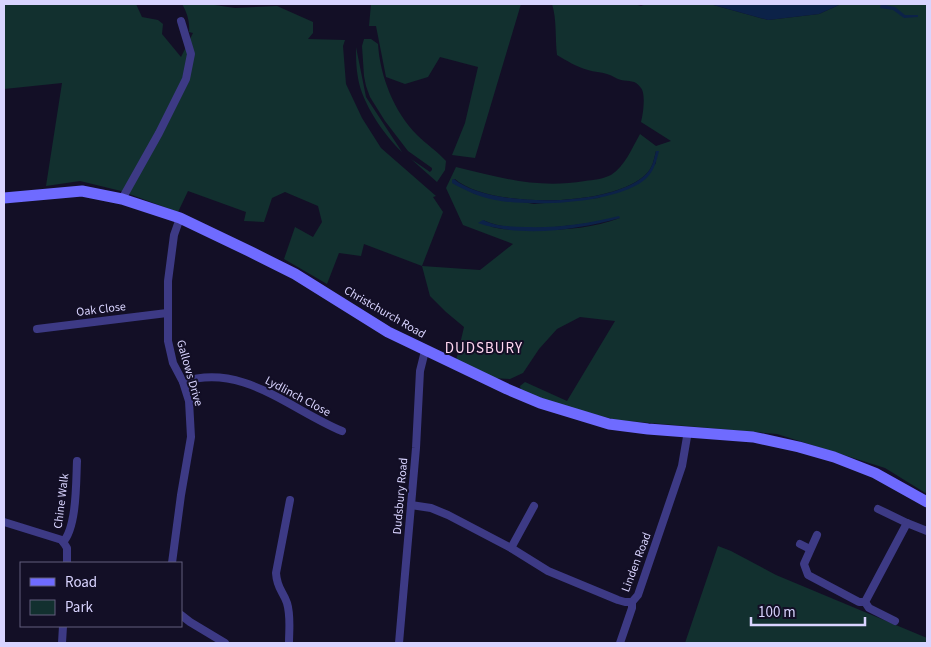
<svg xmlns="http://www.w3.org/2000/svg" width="931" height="647" font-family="'Source Sans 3',sans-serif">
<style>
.green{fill:#12302f;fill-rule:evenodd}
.water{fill:#0c2248}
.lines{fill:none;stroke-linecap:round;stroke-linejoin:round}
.street{stroke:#3d3a85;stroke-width:8}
.secondary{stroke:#6f6bff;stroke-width:11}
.labels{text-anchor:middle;stroke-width:4;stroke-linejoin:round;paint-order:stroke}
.street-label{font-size:12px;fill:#d9d4ff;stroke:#130f26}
.quarter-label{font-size:15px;letter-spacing:1px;fill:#ffd6f0;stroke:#130f26}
</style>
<rect width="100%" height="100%" fill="#130f26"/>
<g class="green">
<path d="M4,4H136L142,17L158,20L163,24L162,34L181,57L193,33L189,32C190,22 187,12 182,4H208L235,8L277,6L313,22V33L308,39L345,40L343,46L346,84L362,118L381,148L436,196L433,197L443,212L422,266L480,270L513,244L463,225L446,188L456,167C502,178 537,189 585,181C593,180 603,179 611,175C625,166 632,148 640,134L656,146L671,141L641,122C643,115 646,94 641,88C635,79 629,82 621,80C616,79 612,75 607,74C601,72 594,72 588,70C577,67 567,61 557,55C555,38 557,20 552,4H634L641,6L646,4H710L768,20L819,14L841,4H927V494L885,468L777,434L616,420L568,407L521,391L520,386L525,382L567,401L615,321L580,317L557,329L539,349L523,373L510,379L491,378L456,361L464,327L446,312L430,296L422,266L364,244L361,256L339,253L327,284L284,259L295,227L313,237L322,222L318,206L285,192L272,198L264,222L244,221L246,212L188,191L178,212L121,191L80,181L46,186L62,83L4,89ZM656,151V163L642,181L598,198L534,204L475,194L453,183L452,180L455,179C489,209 617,208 648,172C653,166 654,159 656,151ZM620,218C582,232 542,231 502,229L492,227L483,220C516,236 584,224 620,218Z"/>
<path d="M371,4H521L475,158L452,155L465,123L478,67L440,57L428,77L405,84L386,77L376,26H369Z"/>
<path d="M364,39H371L378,44C380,76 394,112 417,135C426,144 437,151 446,161L445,170L437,182L411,159L430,172L432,170V168L408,151L385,121L370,97L366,86L364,76L362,46Z"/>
<path d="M356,47L366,97L402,152C384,135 362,103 358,78C356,68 356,57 356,47Z"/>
<path d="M718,546L731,551L776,575L927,638V643H685Z"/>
</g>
<g class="water">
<path d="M710,4H841L819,14L768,20Z"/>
<path d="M881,4L895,7L905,15H918V17L904,18L893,10L880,8Z"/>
<path d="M656,151H659C656,163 653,174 643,181C612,204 532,207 495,200C480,197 466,191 452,183V180L454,179C489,209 618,208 648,172C653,166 654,159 656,151Z"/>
<path d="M619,216L620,218C576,230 522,238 478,223L483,220C496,227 510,226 525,227C559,228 586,224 619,216Z"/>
</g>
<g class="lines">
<g class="street">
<path d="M122,199L159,133L186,79L191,54L181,21"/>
<path d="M37,329L167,313"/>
<path d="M183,382C242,362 291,410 342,431"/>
<path d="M411,505L431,508L448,515L511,548L548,571L618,600L625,602H632L638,595L682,466L688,431"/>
<path d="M878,509L907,523"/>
<path d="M4,522L62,540L67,548V563"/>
<path d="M817,535L804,564L808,575L859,602H865L869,608L895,621"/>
<path d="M63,542C77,527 76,481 77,461"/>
<path d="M800,544L810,549"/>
<path d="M511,548L534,506"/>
<path d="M172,563L181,495L191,437L189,401L183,382L173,363L168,341V281L174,235L180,218"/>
<path d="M865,602L907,523L927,531"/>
<path d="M181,615L190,622L225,643"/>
<path d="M62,643L63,626"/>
<path d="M289,643C289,630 291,616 287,603C283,591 277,589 276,573L290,500"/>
<path d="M399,643L416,448L420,371L425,351"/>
<path d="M620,643L632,608V602"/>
</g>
<path class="secondary" d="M4,198L82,191L122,199L180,218L249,251L295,274L388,332L507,389L540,403L609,424L648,429L753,437L799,447L834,457L875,473L927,502"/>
</g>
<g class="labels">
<g class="street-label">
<text transform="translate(101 309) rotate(-7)" y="4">Oak Close</text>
<text transform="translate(385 312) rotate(30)" y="4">Christchurch Road</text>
<text transform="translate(190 373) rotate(74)" y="4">Gallows Drive</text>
<text transform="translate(298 396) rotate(28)" y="4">Lydlinch Close</text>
<text transform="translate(400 496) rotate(-85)" y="4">Dudsbury Road</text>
<text transform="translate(61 501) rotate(-83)" y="4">Chine Walk</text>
<text transform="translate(636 562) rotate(-69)" y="4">Linden Road</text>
</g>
<g class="quarter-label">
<text x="484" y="353">DUDSBURY</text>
</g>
</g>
<rect width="931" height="647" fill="none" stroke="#d9d4ff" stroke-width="10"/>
<rect x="20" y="562" width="162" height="65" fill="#130f26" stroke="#625e7d"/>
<rect x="30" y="578" width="25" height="8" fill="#6f6bff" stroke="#625e7d"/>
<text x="65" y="587" font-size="15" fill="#d9d4ff">Road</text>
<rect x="30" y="600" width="25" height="15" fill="#12302f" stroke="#625e7d"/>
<text x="65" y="612" font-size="15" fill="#d9d4ff">Park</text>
<path d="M751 617v8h114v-8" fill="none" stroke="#d9d4ff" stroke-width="2.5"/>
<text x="758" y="617" font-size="15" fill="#d9d4ff" stroke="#130f26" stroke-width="4" paint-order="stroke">100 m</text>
</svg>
